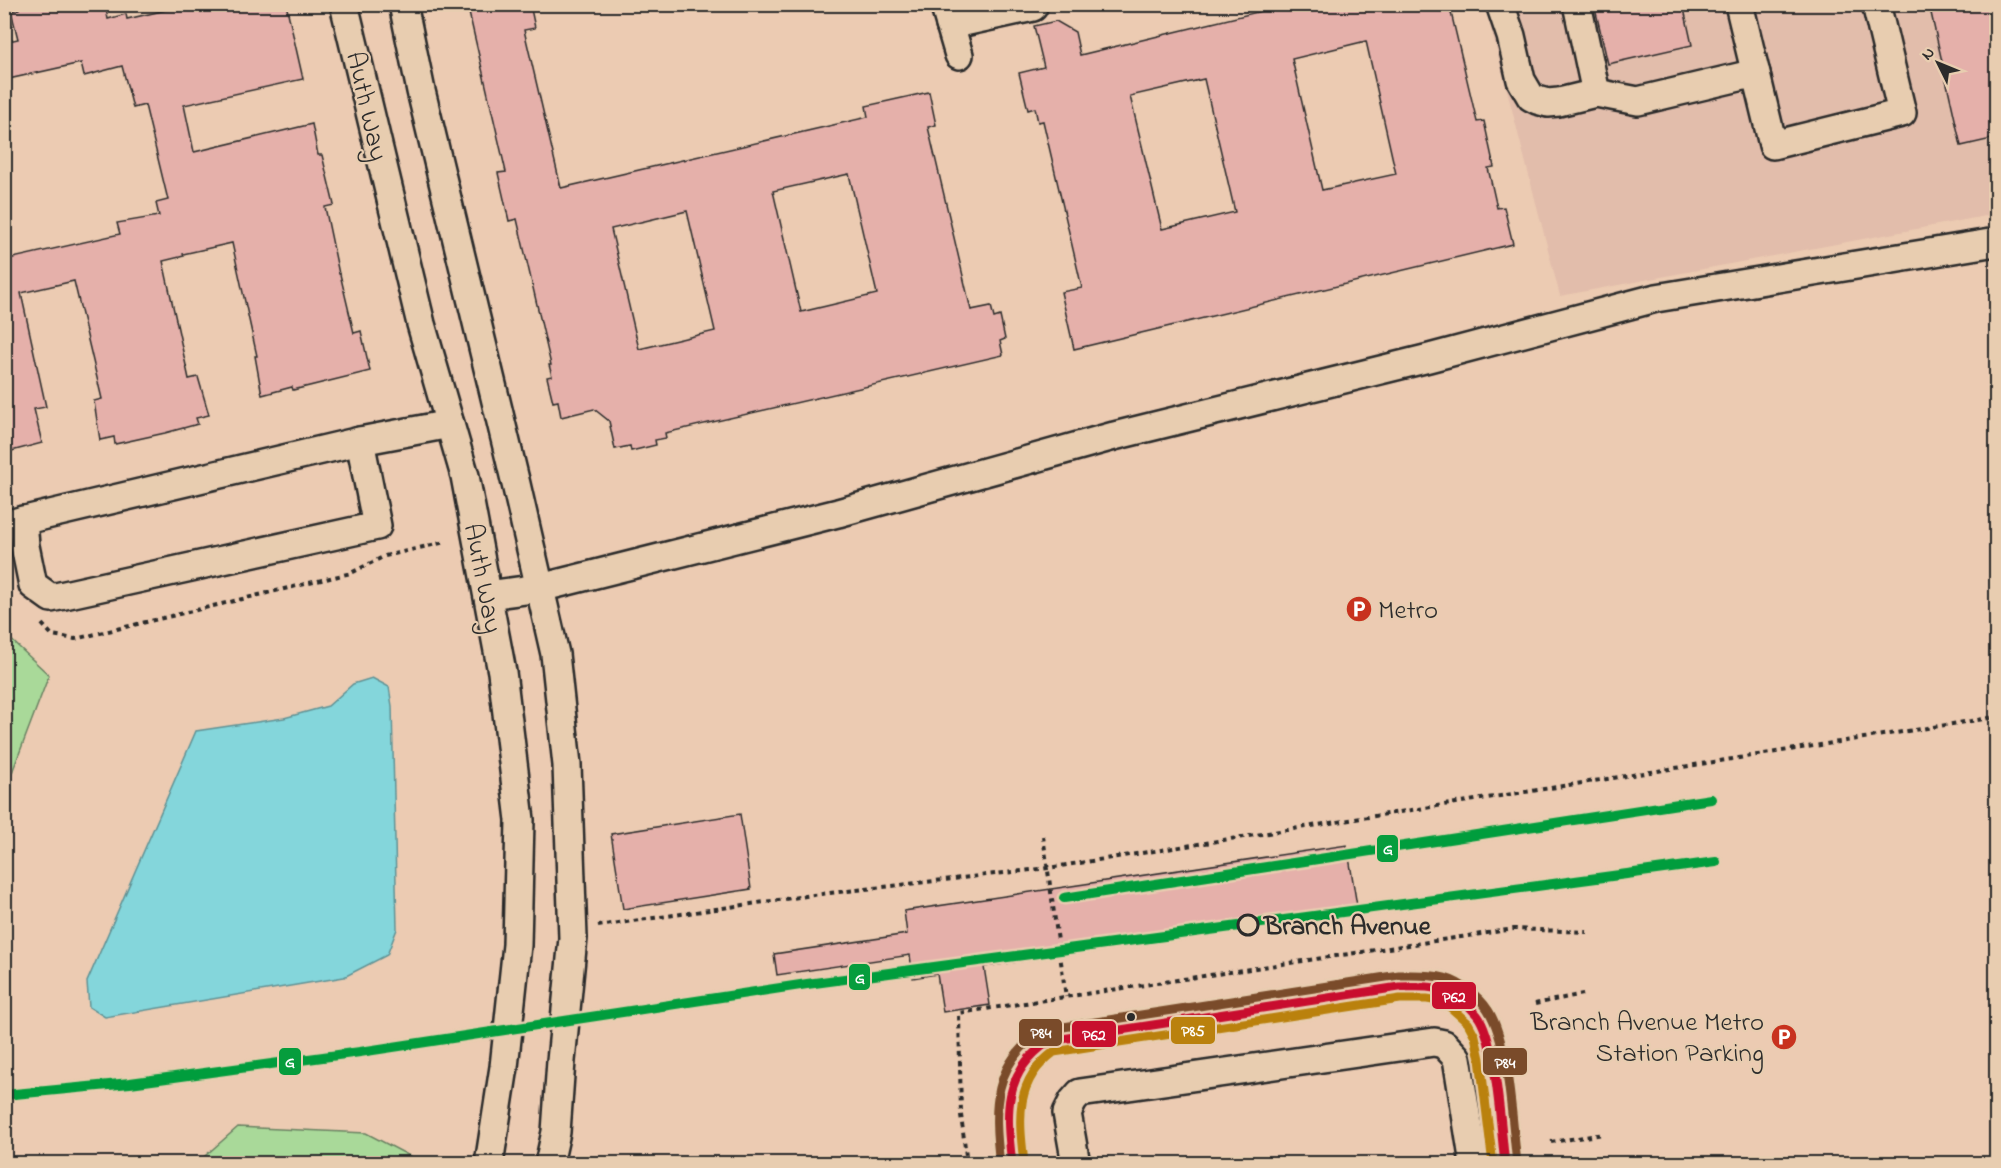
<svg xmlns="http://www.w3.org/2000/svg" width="2001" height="1168" font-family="'Indie Flower',sans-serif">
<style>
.built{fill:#e2bdab}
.green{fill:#a9d999;stroke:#6a8262;stroke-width:1.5}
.water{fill:#84d6db;stroke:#609295;stroke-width:1.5}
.building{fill:#e5b0aa;stroke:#2b2b2b;stroke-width:1.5;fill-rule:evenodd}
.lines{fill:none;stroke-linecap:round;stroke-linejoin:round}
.minor-casing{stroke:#2b2b2b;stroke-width:32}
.path{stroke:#2b2b2b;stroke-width:4;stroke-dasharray:4.5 4.5;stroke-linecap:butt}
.minor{stroke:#e8cdb0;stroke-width:27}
.bus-1-casing{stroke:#e8cdb0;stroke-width:14}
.bus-2-casing{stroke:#e8cdb0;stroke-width:14}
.bus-3-casing{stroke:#e8cdb0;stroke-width:14}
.bus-1{stroke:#c8102e;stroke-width:9}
.bus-2{stroke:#ba810d;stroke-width:9}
.bus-3{stroke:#7a4b2a;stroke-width:9}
.metro-1-casing{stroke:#e8cdb0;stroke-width:15}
.metro-1{stroke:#069d3d;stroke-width:10}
.stop-dot{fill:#e8cdb0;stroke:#2b2b2b;stroke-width:3}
.bus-dot{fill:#2b2b2b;stroke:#e8cdb0;stroke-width:2}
.labels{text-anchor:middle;stroke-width:4.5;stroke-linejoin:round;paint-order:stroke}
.street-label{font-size:27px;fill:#2b2b2b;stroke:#e8cdb0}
.poi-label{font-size:27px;fill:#2b2b2b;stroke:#e8cdb0;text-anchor:start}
.stop-label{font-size:27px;font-weight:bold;fill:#2b2b2b;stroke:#e8cdb0;text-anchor:start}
.line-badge{stroke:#e8cdb0;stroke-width:2}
.badge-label{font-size:16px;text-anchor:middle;font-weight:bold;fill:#fff}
</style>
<rect width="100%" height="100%" fill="#eccbb2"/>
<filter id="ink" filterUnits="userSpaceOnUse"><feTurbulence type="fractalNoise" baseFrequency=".0167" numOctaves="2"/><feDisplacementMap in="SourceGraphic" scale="12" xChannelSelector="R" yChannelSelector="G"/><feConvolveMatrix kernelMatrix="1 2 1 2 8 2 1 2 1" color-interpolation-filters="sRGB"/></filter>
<g filter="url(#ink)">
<path class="built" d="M1485,5H1996V214L1560,296Z"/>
<g class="green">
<path d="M5,634L49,675L5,791Z"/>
<path d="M238,1127L366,1133L423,1163H197Z"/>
</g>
<path class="water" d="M372,678L389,687L392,706L397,929L387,955L344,977L105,1017L89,1007L87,982L196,731L284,718L328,706L353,684Z"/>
<g class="building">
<path d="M18,4H105L108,19L126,14L127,19L192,4H286L303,79L184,105L194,152L312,124L318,155H322L334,205L325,207L339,274H340L354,333L361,331L370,371L293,390L292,387L262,395L255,356H257L232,243L183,254L184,256L163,261L189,379L198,377L209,415L196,418L198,424L165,433L115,444L114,437L100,440L94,401L102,399L74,281L21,293L46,407L34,409L42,443L4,453V260L120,234L117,223L159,216L156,203L168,200L145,105L133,108L122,66L84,76L81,63L4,80V42L18,39L11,11L19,9Z"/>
<path d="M467,4H530L535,28L524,30L561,188L868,117L866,106L929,92L936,125L928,127L971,310L991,306L994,318L1000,316L1005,339L1000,341L1003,355L665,433L666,438L655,440L656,445L631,451L630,446L615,449L609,421L594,409L561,417L558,401L553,402L547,377L552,376L549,365H551L517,219L509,221L498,173L506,172ZM849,174L877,294L801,312L773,191ZM687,211L715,331L639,349L611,229Z"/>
<path d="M1290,4H1449L1477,122L1484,121L1494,167L1488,168L1497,208L1504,207L1513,244L1074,349L1061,292L1082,288L1043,121L1038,122L1035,108L1028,110L1019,73L1044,67L1034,26L1056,21L1075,32L1080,55ZM1366,41L1396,174L1322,190L1292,59ZM1204,79L1235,212L1162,229L1130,96Z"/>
<path d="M1594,4H1683L1692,45L1608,64Z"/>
<path d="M1929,4H1996V138L1961,146Z"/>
<path d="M740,814L751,889L623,909L611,834Z"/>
<path d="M1347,845L1358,912L984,967L990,1005L943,1012L937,974L913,978L910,955L777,975L774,954L907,934L904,911Z"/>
</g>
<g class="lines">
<defs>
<g id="minor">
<path d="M344,4L421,324L465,476L502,672L520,820L517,945L504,1067L489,1164"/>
<path d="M403,4L421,91L516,484L555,654L567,765L573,938L561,1061L556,1132L549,1164"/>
<path d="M944,4L959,55"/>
<path d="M1500,4L1511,36L1521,80L1531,97L1537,100L1548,103L1559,102L1596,93L1638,101L1756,73"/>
<path d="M1577,4L1596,93"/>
<path d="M1739,4L1773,145L1902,113L1876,4"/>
<path d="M950,25L1033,7"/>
<path d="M23,520L25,546L33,585L51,598L377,526L360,441"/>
<path d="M4,525L360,441L450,424"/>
<path d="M488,595L540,588L838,513L1114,436L1429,358L1656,298L1996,242"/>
<path d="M1012,1164C1008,1132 1004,1090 1024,1062C1031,1054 1040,1047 1049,1041L1399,987H1428L1443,990L1457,997L1478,1016L1486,1032L1492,1057L1505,1164"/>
<path d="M1076,1164L1067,1113L1073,1101L1080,1093L1434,1042L1444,1044L1457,1058L1474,1164"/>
</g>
</defs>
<use href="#minor" class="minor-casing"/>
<g class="path">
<path d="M42,624L52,635L75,639L351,573L385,556L445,542"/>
<path d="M1043,836L1066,997"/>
<path d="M598,926L813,895L1048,868L1996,717"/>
<path d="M1535,1004L1583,994"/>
<path d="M1551,1142L1604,1134"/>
<path d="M967,1164L961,1115L959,1013L1514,929L1587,932"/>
</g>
<use href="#minor" class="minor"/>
<defs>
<path id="bus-1" d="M1012,1164C1006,1112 1002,1073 1049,1041L1399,987C1414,987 1430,985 1445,991C1456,996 1469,1005 1477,1015C1496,1038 1501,1131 1505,1164"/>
<path id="bus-2" d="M1024,1163C1019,1119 1014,1081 1054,1052L1400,999H1427L1439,1001L1450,1007L1468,1023L1475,1036L1480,1059L1493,1164"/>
<path id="bus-3" d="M1000,1164C993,1109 992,1062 1044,1030L1399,975C1414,975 1430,974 1445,978C1460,982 1480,997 1488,1010C1509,1042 1512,1123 1517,1163"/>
</defs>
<use href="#bus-1" class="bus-1-casing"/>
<use href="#bus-2" class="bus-2-casing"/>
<use href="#bus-3" class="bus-3-casing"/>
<use href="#bus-1" class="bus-1"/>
<use href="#bus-2" class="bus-2"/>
<use href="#bus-3" class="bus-3"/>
<defs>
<g id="metro-1">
<path d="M1064,898L1711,799"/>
<path d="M4,1095L130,1083L360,1052L807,984L1716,862"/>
</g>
</defs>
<use href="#metro-1" class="metro-1-casing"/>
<use href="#metro-1" class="metro-1"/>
</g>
</g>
<defs>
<symbol id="parking-disc" viewBox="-11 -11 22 22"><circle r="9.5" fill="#c8321e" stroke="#e8cdb0"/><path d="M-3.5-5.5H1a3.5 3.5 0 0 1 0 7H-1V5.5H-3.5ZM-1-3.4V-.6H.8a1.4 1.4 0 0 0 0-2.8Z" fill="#fff"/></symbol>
</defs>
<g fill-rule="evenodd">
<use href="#parking-disc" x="1344" y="594" width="30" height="30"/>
<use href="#parking-disc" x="1769" y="1022" width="30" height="30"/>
</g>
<circle class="stop-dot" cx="1248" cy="925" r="10"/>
<circle class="bus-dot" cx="1131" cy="1017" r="5"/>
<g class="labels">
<g class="street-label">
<text transform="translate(368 106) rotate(77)" y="9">Auth Way</text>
<text transform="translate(484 578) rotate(79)" y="9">Auth Way</text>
</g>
<g class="poi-label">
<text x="1378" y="618">Metro</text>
<text x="1764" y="1030" text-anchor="end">Branch Avenue Metro<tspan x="1764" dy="31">Station Parking</tspan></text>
</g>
<g class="stop-label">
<text x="1264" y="934">Branch Avenue</text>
</g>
</g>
<g class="line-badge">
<rect x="1376" y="834" width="23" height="29" rx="6" fill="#069d3d"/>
<rect x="848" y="963" width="23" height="28" rx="6" fill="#069d3d"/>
<rect x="1431" y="981" width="46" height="29" rx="6" fill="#c8102e"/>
<rect x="1170" y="1016" width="46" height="29" rx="6" fill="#ba810d"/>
<rect x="1018" y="1018" width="45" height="29" rx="6" fill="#7a4b2a"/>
<rect x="1071" y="1020" width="46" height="28" rx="6" fill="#c8102e"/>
<rect x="278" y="1047" width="24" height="29" rx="6" fill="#069d3d"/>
<rect x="1482" y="1047" width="46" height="29" rx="6" fill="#7a4b2a"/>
</g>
<g class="badge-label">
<text x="1388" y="854">G</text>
<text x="860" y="983">G</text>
<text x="1454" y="1002">P62</text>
<text x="1193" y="1036">P85</text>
<text x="1041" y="1038">P84</text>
<text x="1094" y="1040">P62</text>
<text x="290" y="1067">G</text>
<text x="1505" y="1068">P84</text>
</g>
<rect width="2001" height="1168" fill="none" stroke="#e8cdb0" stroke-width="24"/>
<rect x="12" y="12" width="1977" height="1144" fill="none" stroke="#2b2b2b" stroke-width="2" filter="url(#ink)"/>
<g transform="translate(1938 63) rotate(313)" stroke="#e8cdb0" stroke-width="4.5" paint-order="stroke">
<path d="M0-4.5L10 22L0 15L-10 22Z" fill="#2b2b2b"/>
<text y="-9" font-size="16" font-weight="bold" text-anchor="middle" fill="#2b2b2b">N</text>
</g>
</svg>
